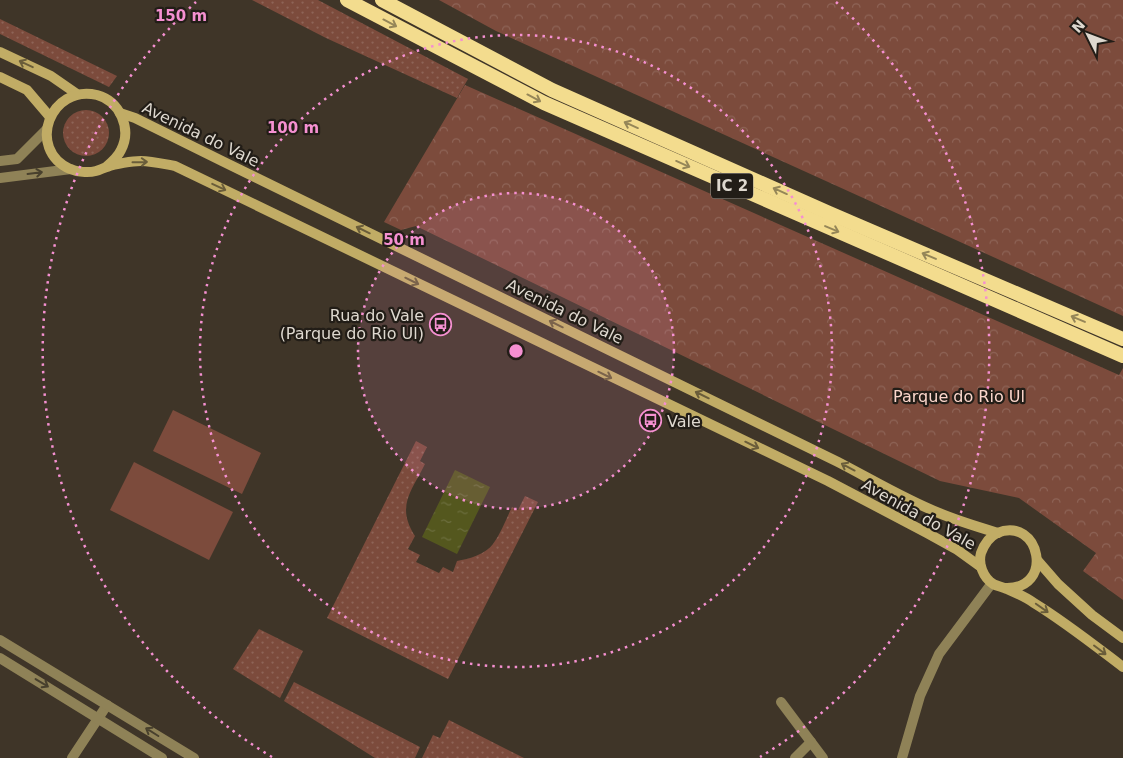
<svg xmlns="http://www.w3.org/2000/svg" width="1123" height="758" font-family="'DejaVu Sans',sans-serif">
<style>
.grass{fill:url(#grass-dots)}
.park{fill:url(#park-crowns)}
.pitch{fill:#7c4b3c}
.water{fill:url(#water-ripples)}
.lines{fill:none;stroke-linecap:round;stroke-linejoin:round}
.minor{stroke:#8f8257;stroke-width:10}
.tertiary{stroke:#8f8257;stroke-width:10}
.secondary{stroke:#c1ac65;stroke-width:10}
.trunk{stroke:#f3dc8e;stroke-width:14}
.oneway{stroke:#958658}
.oneway2{stroke:#6a5d3a}
.oneway3{stroke:#48402d}
.ring{fill:none;stroke:#f590d1;stroke-width:2.5;stroke-dasharray:2.5 5}
.labels{text-anchor:middle;stroke-width:4.5;stroke-linejoin:round;paint-order:stroke}
.shield{fill:#221d17;stroke:#a6a098;stroke-width:1}
.shield-label{font-size:15px;font-weight:bold;fill:#ded8cf}
.street-label{font-size:16px;fill:#ded8cf;stroke:#221d17}
.poi-label{font-size:16px;fill:#ded8cf;stroke:#221d17;text-anchor:end}
.park-label{font-size:16px;fill:#fbd6cb;stroke:#221d17}
.centre{fill:#f590d1;stroke:#221d17;stroke-width:2.5}
.ring-label{font-size:15px;text-anchor:middle;font-weight:bold;fill:#f590d1;stroke:#221d17;stroke-width:4.5;stroke-linejoin:round;paint-order:stroke}
</style>
<defs>
<pattern id="grass-dots" width="8" height="8" patternUnits="userSpaceOnUse" patternTransform="scale(1.25)"><rect width="8" height="8" fill="#7c4b3c"/><path d="M2 2h.1M6 6h.1" fill="none" stroke="#8e6457" stroke-width="1.8" stroke-linecap="round"/></pattern>
<pattern id="park-crowns" width="20" height="18" patternUnits="userSpaceOnUse" patternTransform="scale(1.25)"><rect width="20" height="18" fill="#7c4b3c"/><path d="M2 6a3 3 0 1 1 6 0M12 15a3 3 0 1 1 6 0" fill="none" stroke="#8e6457"/></pattern>
<pattern id="water-ripples" width="26" height="14" patternUnits="userSpaceOnUse" patternTransform="scale(1.25)"><rect width="26" height="14" fill="#54571e"/><path d="M2 4q2-2 4 0t4 0M15 11q2-2 4 0t4 0" fill="none" stroke="#6c6e3e"/></pattern>
</defs>
<rect width="100%" height="100%" fill="#3f3528"/>
<g class="grass">
<path d="M252,0H318L468,79L457,98L326,38Z"/>
<path d="M0,19L117,76L109,87L0,34Z"/>
<circle cx="86" cy="133" r="23"/>
<path d="M416,441L427,447L420,461L425,464C411,492 396,506 415,536L408,549L420,555L416,562L439,573L443,567L453,572L457,561C469,559 486,554 493,544C501,533 506,519 512,507L518,510L525,496L538,502L448,679L327,618Z"/>
<path d="M259,629L303,651L280,698L233,669Z"/>
<path d="M294,682L420,747L415,758H375L284,701Z"/>
<path d="M449,720L524,758H422L433,735L440,738Z"/>
</g>
<g class="park">
<path d="M439,0H1123V316L496,31Z"/>
<path d="M465,85L1119,375L1123,368V600L1083,571L1096,553L1019,498L940,481L416,226L401,230L384,222Z"/>
</g>
<g class="pitch">
<path d="M173,410L261,453L242,494L153,451Z"/>
<path d="M134,462L233,512L209,560L110,510Z"/>
</g>
<path class="water" d="M455,470L490,487L457,554L422,537Z"/>
<g class="lines">
<g class="minor">
<path d="M781,702L823,758"/>
<path d="M72,758L107,705"/>
<path d="M795,758L811,742"/>
<path d="M902,758L920,696L939,654L992,583"/>
</g>
<g class="tertiary">
<path d="M0,161L17,159L47,129"/>
<path d="M0,178L71,169"/>
<path d="M0,640L194,758"/>
<path d="M0,658L162,758"/>
</g>
<g class="secondary">
<path d="M0,52L51,76L77,94"/>
<path d="M0,77L27,90L50,117"/>
<path d="M120,113L135,118L222,161L838,462C871,479 904,499 939,513C958,521 978,527 998,533"/>
<path d="M106,167C112,162 118,157 121,150C132,129 120,101 97,95C50,84 26,149 70,169C77,172 88,173 96,171C100,170 103,168 107,167C115,164 132,161 141,161C151,161 164,164 175,166L828,481L927,533L956,549L981,567"/>
<path d="M1038,561L1058,584L1092,615L1123,638"/>
<path d="M1004,588C1056,591 1040,515 997,533C989,537 984,545 981,553C978,564 983,577 993,584C997,586 1002,587 1007,589C1016,593 1026,597 1034,603C1065,622 1094,645 1123,667"/>
</g>
<g class="trunk">
<path d="M347,0L544,103L1123,356"/>
<path d="M382,0L552,90L829,213L1123,339"/>
</g>
</g>
<defs><path id="oneway-shaft" d="M-6 0H5M1.5-3L5.5 0L1.5 3" fill="none" stroke-width="1.6" stroke-linecap="round" stroke-linejoin="round" transform="scale(1.25)"/></defs>
<g class="oneway">
<use href="#oneway-shaft" transform="translate(390 23) rotate(28)"/>
<use href="#oneway-shaft" transform="translate(534 98) rotate(28)"/>
<use href="#oneway-shaft" transform="translate(631 125) rotate(-156)"/>
<use href="#oneway-shaft" transform="translate(683 164) rotate(24)"/>
<use href="#oneway-shaft" transform="translate(780 191) rotate(-156)"/>
<use href="#oneway-shaft" transform="translate(832 229) rotate(23)"/>
<use href="#oneway-shaft" transform="translate(929 256) rotate(-157)"/>
<use href="#oneway-shaft" transform="translate(1078 319) rotate(-157)"/>
</g>
<g class="oneway2">
<use href="#oneway-shaft" transform="translate(26 64) rotate(-155)"/>
<use href="#oneway-shaft" transform="translate(140 162) rotate(-1)"/>
<use href="#oneway-shaft" transform="translate(219 187) rotate(25)"/>
<use href="#oneway-shaft" transform="translate(363 230) rotate(-154)"/>
<use href="#oneway-shaft" transform="translate(412 281) rotate(26)"/>
<use href="#oneway-shaft" transform="translate(556 324) rotate(-154)"/>
<use href="#oneway-shaft" transform="translate(605 375) rotate(26)"/>
<use href="#oneway-shaft" transform="translate(702 395) rotate(-154)"/>
<use href="#oneway-shaft" transform="translate(752 445) rotate(26)"/>
<use href="#oneway-shaft" transform="translate(848 467) rotate(-152)"/>
<use href="#oneway-shaft" transform="translate(1042 608) rotate(35)"/>
<use href="#oneway-shaft" transform="translate(1100 650) rotate(37)"/>
</g>
<g class="oneway3">
<use href="#oneway-shaft" transform="translate(35 173) rotate(-7)"/>
<use href="#oneway-shaft" transform="translate(42 683) rotate(31)"/>
<use href="#oneway-shaft" transform="translate(152 732) rotate(-148)"/>
</g>
<circle cx="516" cy="351" r="158" fill="#f590d1" fill-opacity=".12"/>
<g class="ring">
<circle cx="516" cy="351" r="158"/>
<circle cx="516" cy="351" r="316"/>
<path d="M272 757A474 474 0 0 1 196 2M836 2A474 474 0 0 1 760 757"/>
</g>
<defs>
<symbol id="bus-ring" viewBox="-11 -11 22 22"><circle r="9.5" fill="#221d17" stroke="#f590d1" stroke-width="1.5"/><path d="M-5-6H5V4H4V6H2V4H-2V6H-4V4H-5ZM-3.5-4V0h7V-4ZM-3.5 1.2v1.5H-2V1.2ZM2 1.2v1.5H3.5V1.2Z" fill="#f590d1"/></symbol>
</defs>
<g fill-rule="evenodd">
<use href="#bus-ring" x="428" y="312" width="25" height="25"/>
<use href="#bus-ring" x="638" y="408" width="25" height="25"/>
</g>
<g class="labels">
<rect class="shield" x="711" y="173.5" width="42" height="25" rx="4"/>
<g class="shield-label">
<text x="732" y="191">IC 2</text>
</g>
<g class="street-label">
<text transform="translate(201 134) rotate(26)" y="6">Avenida do Vale</text>
<text transform="translate(565 311) rotate(26)" y="6">Avenida do Vale</text>
<text transform="translate(919 514) rotate(29)" y="6">Avenida do Vale</text>
</g>
<g class="poi-label">
<text x="424" y="321">Rua do Vale<tspan x="424" dy="18">(Parque do Rio Ul)</tspan></text>
<text x="667" y="427" text-anchor="start">Vale</text>
</g>
<g class="park-label">
<text x="959" y="402">Parque do Rio Ul</text>
</g>
</g>
<circle cx="516" cy="351" r="8" class="centre"/>
<g class="ring-label">
<text x="181" y="21">150 m</text>
<text x="293" y="133">100 m</text>
<text x="404" y="245">50 m</text>
</g>
<g transform="translate(1088 35) rotate(312)" stroke="#221d17" stroke-width="4" paint-order="stroke">
<path d="M0-4L9 19L0 12L-9 19Z" fill="#ded8cf"/>
<text y="-8" font-size="14" font-weight="bold" text-anchor="middle" fill="#ded8cf">N</text>
</g>
</svg>
